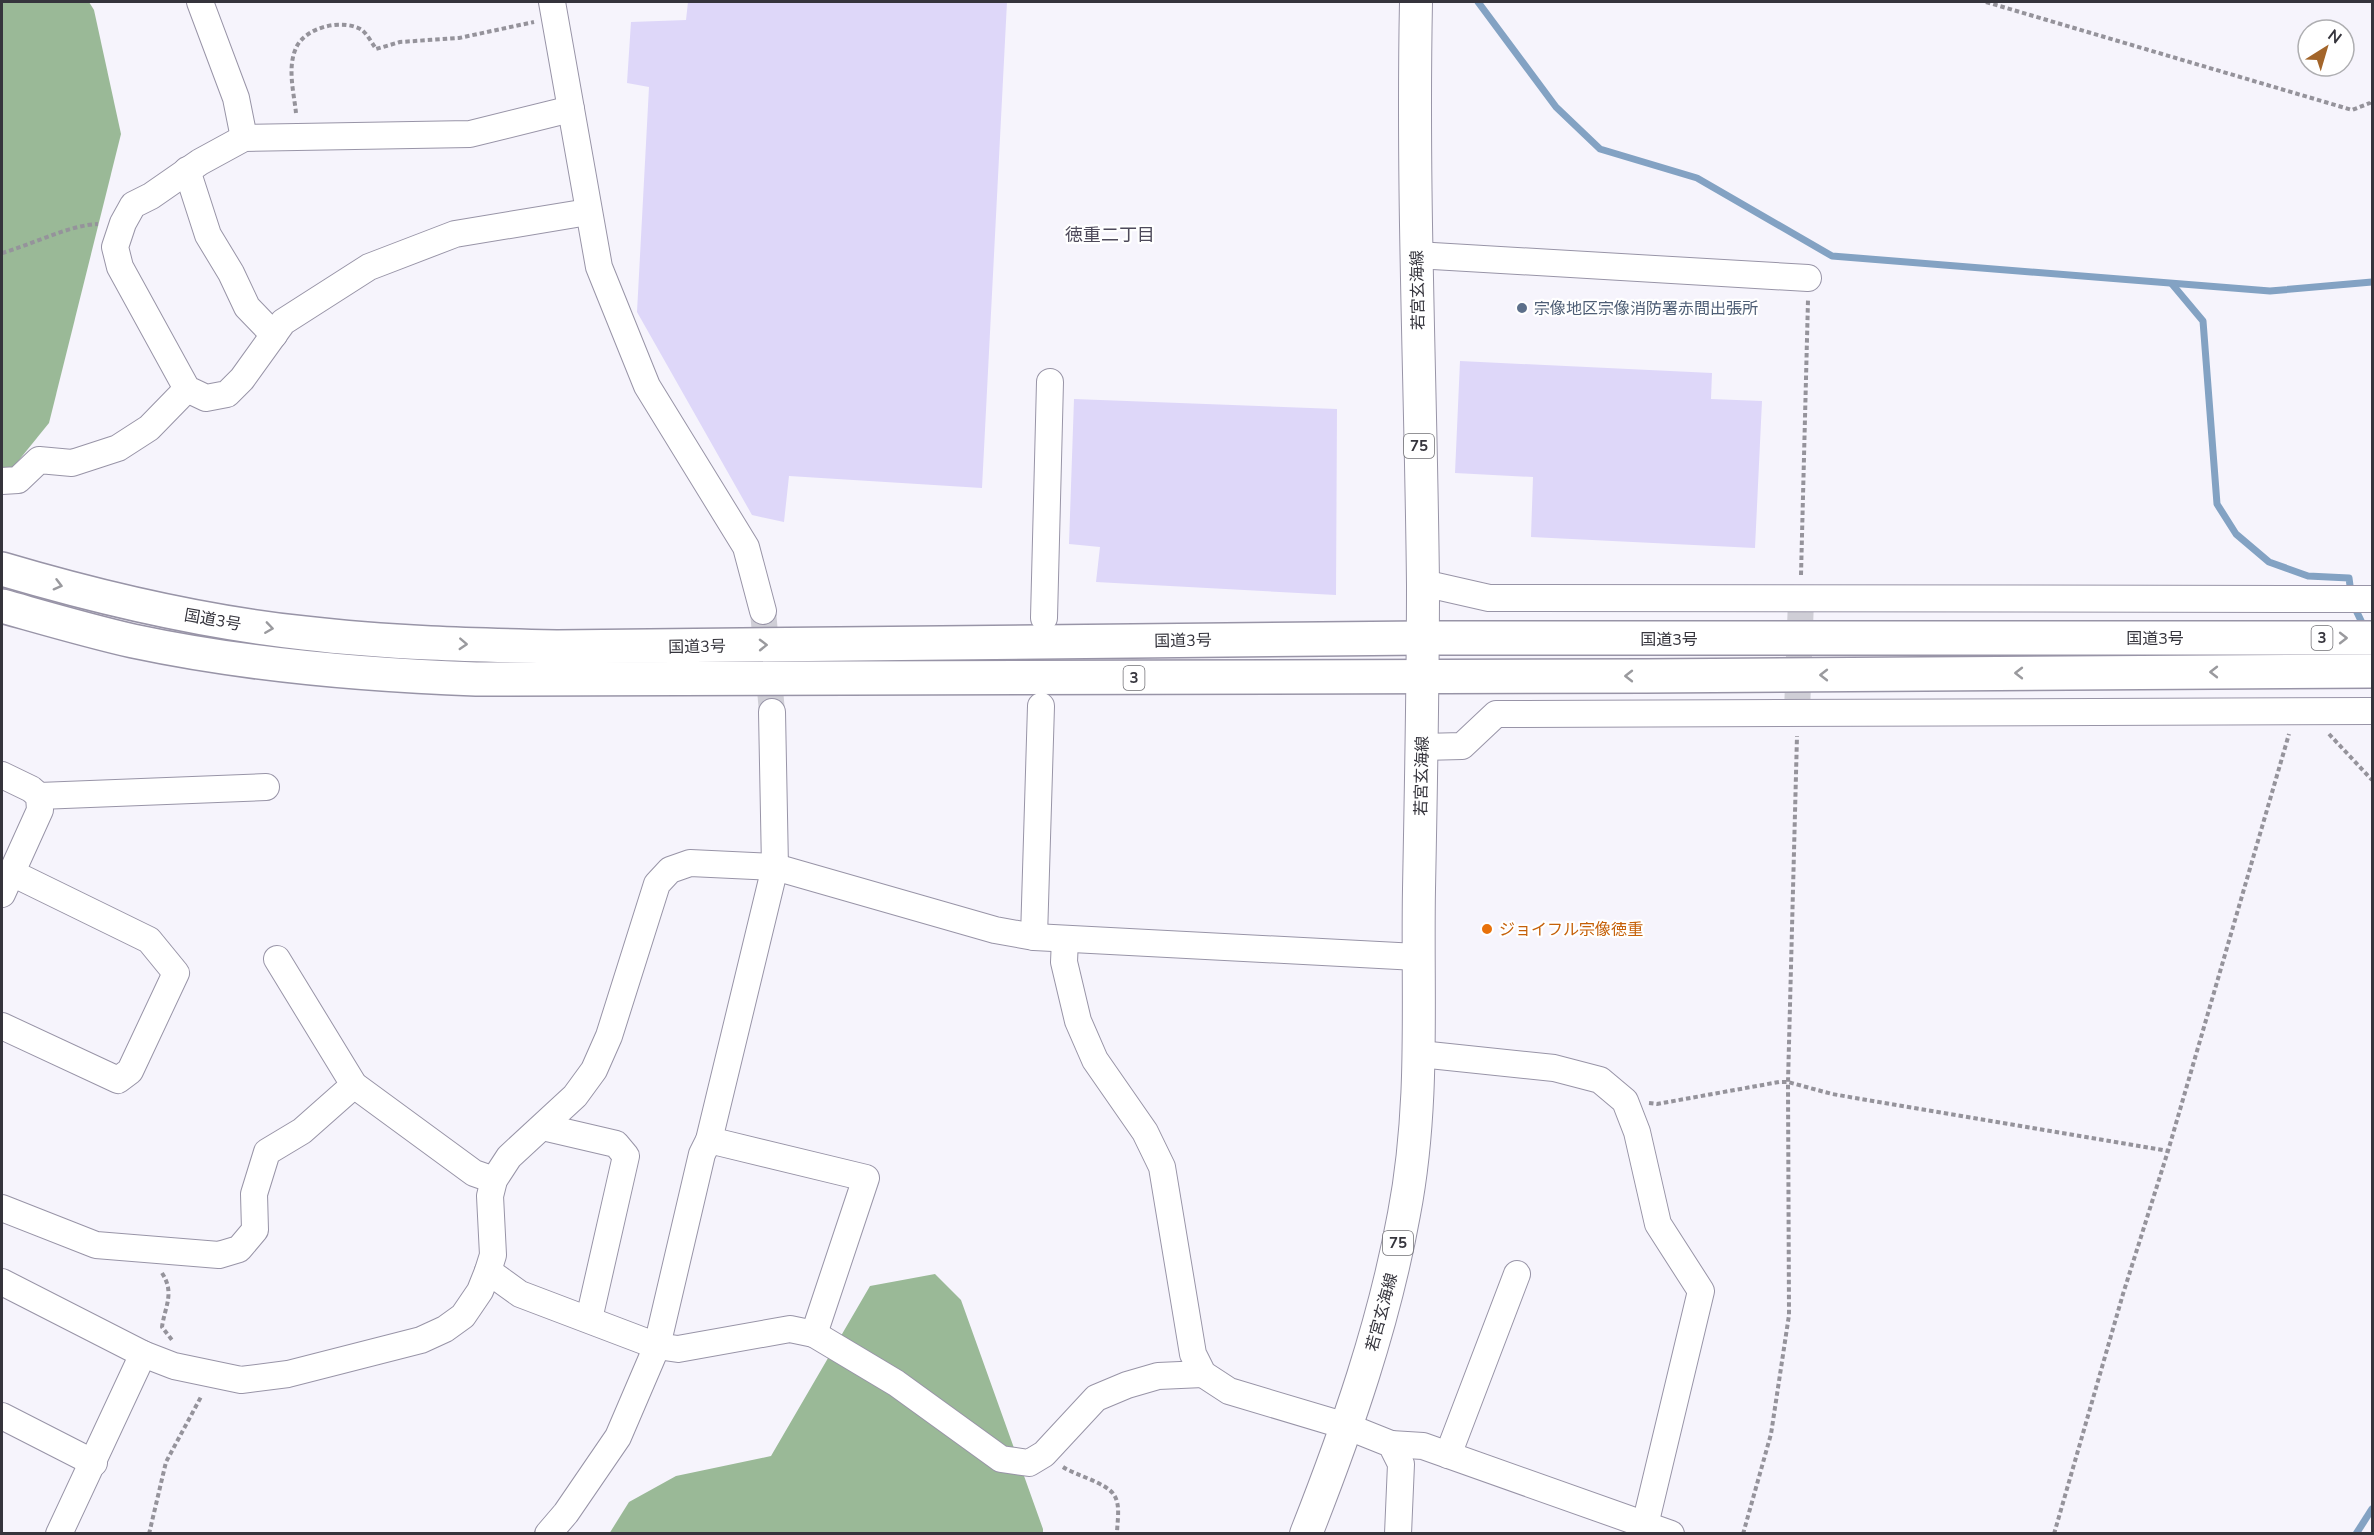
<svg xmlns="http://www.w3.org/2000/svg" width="2374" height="1535" font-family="'Nunito Sans','Noto Sans JP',sans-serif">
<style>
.forest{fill:#9ab997}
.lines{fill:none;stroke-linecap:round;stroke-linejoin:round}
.stream{stroke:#83a2c3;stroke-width:7}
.building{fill:#ded7f9}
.minor-tunnel{stroke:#cfced6;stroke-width:26;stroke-dasharray:26 13;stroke-linecap:butt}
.minor-casing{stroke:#9894a7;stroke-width:28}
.major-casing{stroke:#9894a7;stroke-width:34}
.highway-casing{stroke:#9894a7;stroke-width:36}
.path{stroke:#95939b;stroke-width:4;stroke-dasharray:4.5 3;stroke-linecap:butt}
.minor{stroke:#fff;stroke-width:26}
.major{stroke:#fff;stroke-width:32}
.highway{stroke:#fff;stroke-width:33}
.oneway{stroke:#9a9a9e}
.service-dot{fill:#5c6f8a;stroke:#fff;stroke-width:2}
.food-dot{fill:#e8710a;stroke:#fff;stroke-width:2}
.labels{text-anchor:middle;stroke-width:4.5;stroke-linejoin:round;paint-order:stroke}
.shield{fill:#fff;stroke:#727176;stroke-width:1.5}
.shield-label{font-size:15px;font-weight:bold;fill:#35343c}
.street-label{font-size:16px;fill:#35343c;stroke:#fff}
.service-label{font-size:16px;fill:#4e5e75;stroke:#fff;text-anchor:start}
.food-label{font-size:16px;fill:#c56008;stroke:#fff;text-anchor:start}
.neighbourhood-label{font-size:18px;fill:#4d495a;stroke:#fff}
</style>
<rect width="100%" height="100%" fill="#f6f4fc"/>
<g class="forest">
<path d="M2,2H89L94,10L121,134L49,423L2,481Z"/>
<path d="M935,1274L961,1300L1043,1529V1534H609L629,1502L676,1476L771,1456L870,1286Z"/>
</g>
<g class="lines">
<g class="stream">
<path d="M1478,2L1556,107L1600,149L1697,178L1832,256L2270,291L2372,282"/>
<path d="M2172,284L2203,321L2217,504L2236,534L2269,562L2308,576L2349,578L2351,593"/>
<path d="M2353,604L2365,629"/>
<path d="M2356,1534L2372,1509"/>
</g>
</g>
<g class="building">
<path d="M688,2H1007L982,488L789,476L784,522L752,515L637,312L649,87L627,83L631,22L686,20Z"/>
<path d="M1460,361L1712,373L1711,399L1762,401L1755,548L1531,537L1533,477L1455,473Z"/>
<path d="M1074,399L1337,409L1336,595L1096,582L1100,547L1069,544Z"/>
</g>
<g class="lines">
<g class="minor-tunnel">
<path d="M763,611L772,712"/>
<path d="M1797,712L1801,600"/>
</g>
<defs>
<g id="minor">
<path d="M200,2L236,98L244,138"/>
<path d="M552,2L599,267L647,386L746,547L763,611"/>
<path d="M571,109L470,134L244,138L200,162L151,196L133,205L123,223L115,247L120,267L187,389L206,398L227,394L242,379L283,322L369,267L455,234L588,212"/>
<path d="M187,170L208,235L231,273L247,307L274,335"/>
<path d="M1416,255L1808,278"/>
<path d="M2,481L18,480L39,460L72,463L118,448L149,428L187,389"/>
<path d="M1423,583L1489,598L2372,599"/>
<path d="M1044,618L1050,382"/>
<path d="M1422,747L1462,746L1496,714L2372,711"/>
<path d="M2,775L31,789L39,796L40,810L2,894"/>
<path d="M39,796L266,787"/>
<path d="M1034,937L1041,706"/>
<path d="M1065,939L1064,962L1078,1021L1095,1060L1145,1132L1162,1167L1193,1354L1203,1374L1229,1391L1346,1426L1391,1444L1401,1464L1398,1534"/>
<path d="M277,959L354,1085L474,1173L494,1180"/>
<path d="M2,1026L118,1080L130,1071L176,973L149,940L12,873"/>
<path d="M1420,1054L1554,1068L1600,1080L1625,1101L1637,1132L1658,1224L1701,1291L1645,1525L1641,1534"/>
<path d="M543,1127L616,1144L626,1156L589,1319"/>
<path d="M2,1208L96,1245L219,1255L239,1249L255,1230L254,1194L267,1152L302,1131L354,1085"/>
<path d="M488,1271L520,1294L657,1346L678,1349L790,1329L814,1334L866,1178L709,1140"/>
<path d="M2,1282L143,1354L174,1366L241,1380L288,1374L421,1340L445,1329L463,1316L480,1291L488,1271L493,1255L490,1196L494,1180L509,1157L575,1096L594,1070L609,1036L657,884L670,870L690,863L775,867L995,930L1034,937L1417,957"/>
<path d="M814,1334L896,1383L1001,1459L1029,1463L1044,1454L1096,1398L1127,1385L1158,1376L1203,1374"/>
<path d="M2,1416L94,1463"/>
<path d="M1391,1444L1423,1446L1671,1534"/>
<path d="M1448,1455L1517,1274"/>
<path d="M59,1534L143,1354"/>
<path d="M548,1534L566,1513L618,1437L657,1346L702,1154L709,1140L775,867L772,712"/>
</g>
<path id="major" d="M1306,1534C1347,1430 1384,1324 1404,1214C1425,1104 1417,999 1419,889C1421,787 1423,686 1423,585C1421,390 1412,196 1416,2"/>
<g id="highway">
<path d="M2,569C100,598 201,622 304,633C388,643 474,645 558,647L1422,638H2372"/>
<path d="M2,606C45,618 89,631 133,641C246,665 361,675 476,679L1646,676L2372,671"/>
</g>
</defs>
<use href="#minor" class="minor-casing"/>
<use href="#major" class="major-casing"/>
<use href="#highway" class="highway-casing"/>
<g class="path">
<path d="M1986,2L2352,110L2370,103L2372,100"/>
<path d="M296,113C294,93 287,68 296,48C305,27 343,18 362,30C367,34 372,43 376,49L400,42L459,38L534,22"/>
<path d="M2,253C31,245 69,225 98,224"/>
<path d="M1801,575L1808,300"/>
<path d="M2329,734L2372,780"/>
<path d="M1649,1103L1657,1104L1779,1082H1788L1832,1094L2168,1151"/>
<path d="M162,1273C175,1293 165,1306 162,1327L172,1340"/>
<path d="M1063,1467C1075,1475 1107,1483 1114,1495C1121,1505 1117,1522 1117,1534"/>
<path d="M149,1534L166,1462L202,1395"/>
<path d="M1743,1534L1771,1434L1789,1315L1788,1082L1797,736"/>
<path d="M2054,1534L2123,1294L2168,1151L2289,734"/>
</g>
<use href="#minor" class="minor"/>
<use href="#major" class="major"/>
<use href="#highway" class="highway"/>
</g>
<defs><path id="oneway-chevron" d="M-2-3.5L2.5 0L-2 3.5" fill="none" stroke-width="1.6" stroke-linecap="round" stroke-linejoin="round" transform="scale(1.5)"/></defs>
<g class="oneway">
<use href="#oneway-chevron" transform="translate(58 585) rotate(15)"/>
<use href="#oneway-chevron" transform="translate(269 628) rotate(8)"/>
<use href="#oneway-chevron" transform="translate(2343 638)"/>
<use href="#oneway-chevron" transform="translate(463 644) rotate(3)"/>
<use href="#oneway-chevron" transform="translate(763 645) rotate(-1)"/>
<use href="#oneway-chevron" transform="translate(2214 672) rotate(180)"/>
<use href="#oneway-chevron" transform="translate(2019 673) rotate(180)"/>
<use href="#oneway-chevron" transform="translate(1824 675) rotate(180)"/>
<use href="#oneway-chevron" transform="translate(1629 676) rotate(180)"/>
</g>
<circle class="service-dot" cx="1522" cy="308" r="6"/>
<circle class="food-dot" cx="1487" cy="929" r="6"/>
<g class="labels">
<g class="shield">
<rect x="1404" y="434" width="30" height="24" rx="4.5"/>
<rect x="2311.5" y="626" width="21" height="24" rx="4.5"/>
<rect x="1123.5" y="666" width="21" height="24" rx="4.5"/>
<rect x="1383" y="1231" width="30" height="24" rx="4.5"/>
</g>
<g class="shield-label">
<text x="1419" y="451">75</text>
<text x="2322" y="643">3</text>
<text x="1134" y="683">3</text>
<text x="1398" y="1248">75</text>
</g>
<g class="street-label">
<text transform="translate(1417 290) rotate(-91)" y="6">若宮玄海線</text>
<text transform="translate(213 619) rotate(10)" y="6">国道3号</text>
<text x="2155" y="644">国道3号</text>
<text x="1669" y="645">国道3号</text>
<text transform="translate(1183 640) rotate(-1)" y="6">国道3号</text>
<text transform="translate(697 646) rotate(-1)" y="6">国道3号</text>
<text transform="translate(1421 776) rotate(-89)" y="6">若宮玄海線</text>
<text transform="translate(1381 1312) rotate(-75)" y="6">若宮玄海線</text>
</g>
<g class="service-label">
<text x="1534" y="314">宗像地区宗像消防署赤間出張所</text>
</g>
<g class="food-label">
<text x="1499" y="935">ジョイフル宗像徳重</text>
</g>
<g class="neighbourhood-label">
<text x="1110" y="241">徳重二丁目</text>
</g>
</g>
<rect width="2374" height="1535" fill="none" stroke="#35343c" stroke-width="6"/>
<g transform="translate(2326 48) rotate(37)"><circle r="28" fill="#ffffff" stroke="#aeaeb1" stroke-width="1.5"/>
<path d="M0-4.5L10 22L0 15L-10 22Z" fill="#a3652a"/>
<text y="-9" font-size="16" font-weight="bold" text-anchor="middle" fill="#35343c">N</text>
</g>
</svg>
